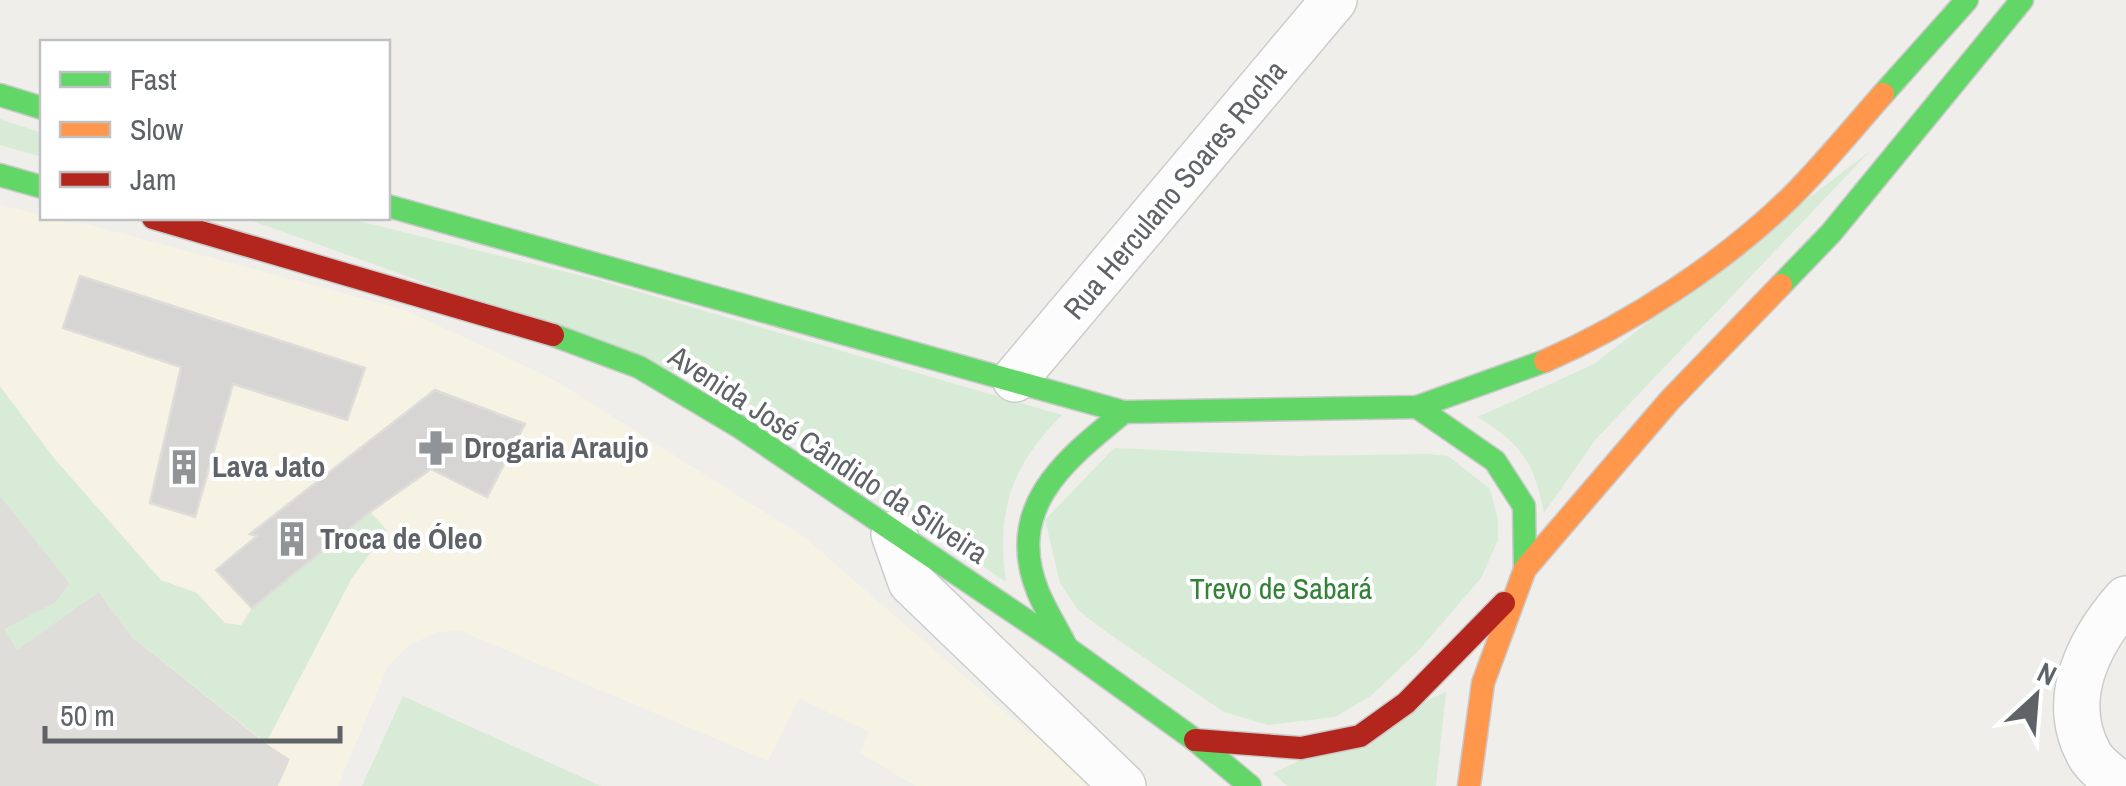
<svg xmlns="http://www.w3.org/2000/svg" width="2126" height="786" font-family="'Archivo Narrow',sans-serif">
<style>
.commercial{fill:#f7f3e4}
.industrial{fill:#dfddda}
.green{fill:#d8ebd6}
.building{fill:#d6d5d3;stroke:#deddd9;stroke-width:2.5}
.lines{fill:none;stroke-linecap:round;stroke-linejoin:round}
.street-casing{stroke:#cbcccc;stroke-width:48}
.fast-casing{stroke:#cacacb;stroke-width:25}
.slow-casing{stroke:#cacacb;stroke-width:25}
.jam-casing{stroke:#cacacb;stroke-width:25}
.street{stroke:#fdfcfc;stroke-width:45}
.fast{stroke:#63d668;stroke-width:22}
.slow{stroke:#ff974d;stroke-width:22}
.jam{stroke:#b3261e;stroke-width:22}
.labels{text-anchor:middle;stroke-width:8;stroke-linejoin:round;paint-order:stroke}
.street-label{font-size:30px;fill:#5f6368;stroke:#fff}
.poi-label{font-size:30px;font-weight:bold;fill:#5f6368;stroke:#fff;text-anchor:start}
.park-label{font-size:30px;fill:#348238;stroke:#fff}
</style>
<rect width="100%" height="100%" fill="#efeeea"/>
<path class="commercial" d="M0,205L42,215V218L86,224L405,310L551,378L804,537L1025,729L1075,766L1094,786H916L860,753L869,732L799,698L768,761L461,631L438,632L409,645L388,666L338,786H0Z"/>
<path class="industrial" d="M0,457L132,637L265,743L290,759L278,786H0Z"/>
<g class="green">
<path d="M0,119L42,133V157L0,145Z"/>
<path d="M1870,151L1596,439L1544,513C1534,462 1522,445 1478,417L1594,364Z"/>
<path d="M244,218H346L598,280L1062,415C1011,466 996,511 1006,582L729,391Z"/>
<path d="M0,386L54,458L161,580L197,593L225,623L241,625L252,608L370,512L387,530L352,578L266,743L132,637L99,592L17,650L4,629L56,602L69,583L0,496Z"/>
<path d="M1114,448L1296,456L1427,454L1448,456L1490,489L1498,520V540L1481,578L1420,649L1372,695L1335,717L1268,725L1224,712L1105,631L1078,610L1060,583L1045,520Z"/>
<path d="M1446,692L1436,786H1287L1273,773Z"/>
<path d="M403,696L601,786H362Z"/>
</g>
<g class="building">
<path d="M80,276L365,368L347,420L233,384L195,517L150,503L181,367L63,328Z"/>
<path d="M435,390L525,424L487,497L431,469L370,512L252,608L216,570L257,536L250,534Z"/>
</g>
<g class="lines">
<defs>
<g id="street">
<path d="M1015,379L1334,0"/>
<path d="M894,534L911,582L1123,786"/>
<path d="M2122,786C2112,777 2095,766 2089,754C2059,699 2089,641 2126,599"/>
</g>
<g id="fast">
<path d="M1883,94L1967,0"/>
<path d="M0,95L42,108"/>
<path d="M0,175L42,187"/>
<path d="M388,206L1124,412L1417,407L1545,361"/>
<path d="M1781,285L1831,233L2022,0"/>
<path d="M553,335L639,367L738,426L1067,648L1195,740L1250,786"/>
<path d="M1417,407L1495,461L1524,506L1525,569"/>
<path d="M1067,648C1058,630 1046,611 1038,592C1004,507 1065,460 1124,412"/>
</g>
<g id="slow">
<path d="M1545,361C1630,324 1725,262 1792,196C1824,164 1853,128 1883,94"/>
<path d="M1469,786L1483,683L1525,569L1670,400L1781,285"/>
</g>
<g id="jam">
<path d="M153,218L553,335"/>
<path d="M1195,740L1301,748L1360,736L1406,703L1504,603"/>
</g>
</defs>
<use href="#street" class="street-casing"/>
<use href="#fast" class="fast-casing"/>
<use href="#slow" class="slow-casing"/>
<use href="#jam" class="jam-casing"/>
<use href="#street" class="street"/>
<use href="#fast" class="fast"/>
<use href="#slow" class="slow"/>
<use href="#jam" class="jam"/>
</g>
<defs>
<symbol id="pharmacy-bare" viewBox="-9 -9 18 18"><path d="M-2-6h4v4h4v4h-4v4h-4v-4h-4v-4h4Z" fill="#919496" stroke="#fff" stroke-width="2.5" paint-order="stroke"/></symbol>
<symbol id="building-bare" viewBox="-9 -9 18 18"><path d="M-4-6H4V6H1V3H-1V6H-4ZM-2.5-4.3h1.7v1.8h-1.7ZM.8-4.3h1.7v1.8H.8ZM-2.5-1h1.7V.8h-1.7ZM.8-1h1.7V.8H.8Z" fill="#919496" stroke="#fff" stroke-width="2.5" paint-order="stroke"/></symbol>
</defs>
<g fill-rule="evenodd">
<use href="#pharmacy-bare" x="411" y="423" width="50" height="50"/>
<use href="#building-bare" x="159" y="442" width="50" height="50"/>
<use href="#building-bare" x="267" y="514" width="50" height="50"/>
</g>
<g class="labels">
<g class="street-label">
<text transform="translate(1175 190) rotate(-50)" y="10">Rua Herculano Soares Rocha</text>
<text transform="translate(828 455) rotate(33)" y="10">Avenida José Cândido da Silveira</text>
</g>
<g class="poi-label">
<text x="464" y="458">Drogaria Araujo</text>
<text x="212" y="477">Lava Jato</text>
<text x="320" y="549">Troca de Óleo</text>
</g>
<g class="park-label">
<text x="1281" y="599">Trevo de Sabará</text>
</g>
</g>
<rect x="40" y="40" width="350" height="180" fill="#ffffff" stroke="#bfc1c3" stroke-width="2.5"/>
<rect x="60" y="72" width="50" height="15" fill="#63d668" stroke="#bfc1c3" stroke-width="2.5"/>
<text x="130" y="90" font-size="30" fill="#5f6368">Fast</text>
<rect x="60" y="122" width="50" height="15" fill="#ff974d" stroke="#bfc1c3" stroke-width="2.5"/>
<text x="130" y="140" font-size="30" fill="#5f6368">Slow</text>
<rect x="60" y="172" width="50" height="15" fill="#b3261e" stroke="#bfc1c3" stroke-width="2.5"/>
<text x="130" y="190" font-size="30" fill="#5f6368">Jam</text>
<g transform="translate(2036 696) rotate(26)" stroke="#ffffff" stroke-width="8" paint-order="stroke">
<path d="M0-8L18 38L0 25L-18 38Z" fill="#5f6368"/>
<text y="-15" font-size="28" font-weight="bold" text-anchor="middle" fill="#5f6368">N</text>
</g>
<path d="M45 726v15h295v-15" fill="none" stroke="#5f6368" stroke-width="5"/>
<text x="60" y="726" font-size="30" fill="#5f6368" stroke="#ffffff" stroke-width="8" paint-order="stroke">50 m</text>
</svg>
